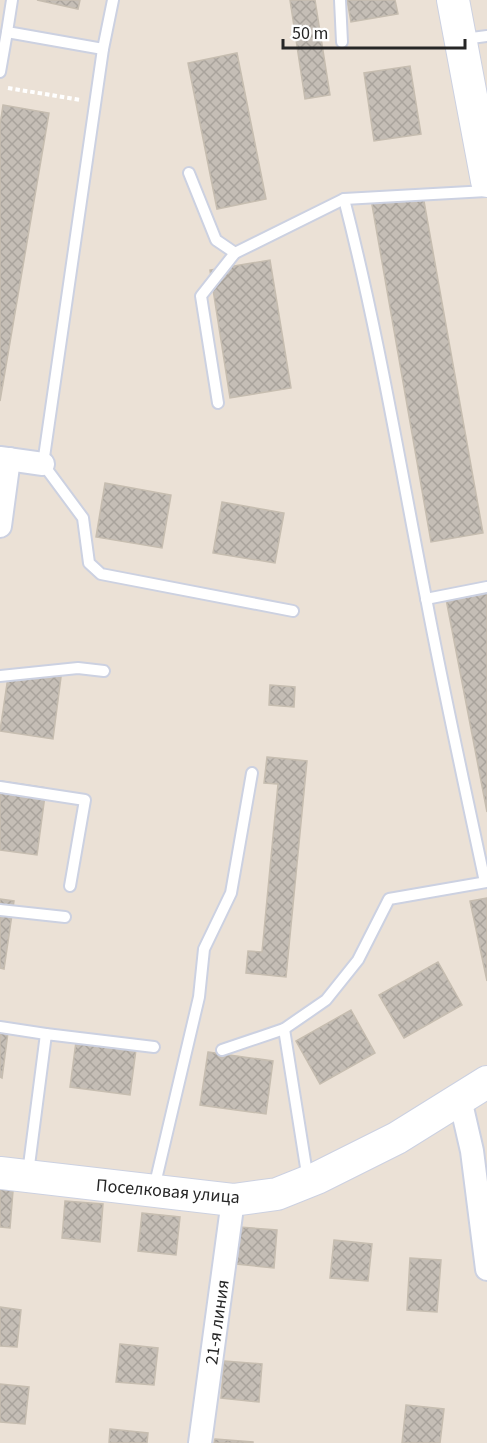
<svg xmlns="http://www.w3.org/2000/svg" width="487" height="1443" font-family="'Source Sans 3',sans-serif">
<style>
.building{fill:url(#building-cross-hatch);stroke:#c6bdb0;stroke-width:1.5}
.lines{fill:none;stroke-linecap:round;stroke-linejoin:round}
.lane-casing{stroke:#ccd1e1;stroke-width:14}
.street-casing{stroke:#ccd1e1;stroke-width:26}
.secondary-casing{stroke:#ccd1e1;stroke-width:34}
.path{stroke:#fff;stroke-width:4;stroke-dasharray:4.5 3;stroke-linecap:butt}
.lane{stroke:#fff;stroke-width:10}
.street{stroke:#fff;stroke-width:22}
.secondary{stroke:#fff;stroke-width:32}
.labels{text-anchor:middle;stroke-width:4.5;stroke-linejoin:round;paint-order:stroke}
.street-label{font-size:18px;fill:#262626;stroke:#fff}
</style>
<defs>
<pattern id="building-cross-hatch" width="8" height="8" patternUnits="userSpaceOnUse" patternTransform="scale(1.5)"><rect width="8" height="8" fill="#c5beb6"/><path d="M0 0l8 8M0 8l8-8" fill="none" stroke="#a9a39c"/></pattern>
</defs>
<rect width="100%" height="100%" fill="#ebe1d6"/>
<g class="building">
<path d="M37,0H80L78,9Z"/>
<path d="M290,0H315L330,95L305,99Z"/>
<path d="M347,0H395L398,14L351,22Z"/>
<path d="M237,53L266,199L217,209L188,63Z"/>
<path d="M410,66L421,134L374,141L364,73Z"/>
<path d="M3,105L49,113L0,401V125Z"/>
<path d="M422,190L483,533L431,542L371,199Z"/>
<path d="M270,260L291,388L230,398L210,270Z"/>
<path d="M105,483L171,495L162,548L96,537Z"/>
<path d="M222,502L284,513L275,563L213,553Z"/>
<path d="M487,591V812L446,599Z"/>
<path d="M9,670L61,677L53,739L0,731Z"/>
<path d="M270,685L295,687L294,707L269,705Z"/>
<path d="M267,757L307,761L286,977L246,973L248,951L262,952L278,784L264,783Z"/>
<path d="M0,781L46,788L37,855L0,850Z"/>
<path d="M487,898V981L470,901Z"/>
<path d="M0,899L14,901L4,969L0,968Z"/>
<path d="M438,962L462,1005L404,1038L379,995Z"/>
<path d="M351,1010L375,1053L320,1084L296,1041Z"/>
<path d="M0,1024L9,1025L2,1078L0,1077Z"/>
<path d="M77,1034L137,1042L130,1095L70,1087Z"/>
<path d="M208,1052L273,1061L266,1114L200,1105Z"/>
<path d="M0,1189L13,1191L10,1228L0,1227Z"/>
<path d="M65,1201L103,1204L100,1242L62,1238Z"/>
<path d="M142,1213L180,1217L176,1255L138,1251Z"/>
<path d="M239,1227L277,1230L274,1268L236,1264Z"/>
<path d="M334,1240L372,1244L368,1281L330,1278Z"/>
<path d="M410,1258L441,1260L437,1312L407,1310Z"/>
<path d="M0,1307L21,1310L17,1347L0,1346Z"/>
<path d="M120,1344L158,1348L154,1385L116,1382Z"/>
<path d="M224,1361L262,1364L259,1402L221,1398Z"/>
<path d="M0,1384L29,1387L25,1424L0,1422Z"/>
<path d="M406,1405L444,1409L440,1443H402Z"/>
<path d="M110,1429L148,1433L147,1443H109Z"/>
<path d="M215,1439L253,1442V1443H214Z"/>
</g>
<g class="lines">
<defs>
<g id="lane">
<path d="M12,0L7,32L103,49"/>
<path d="M113,0L103,49L43,464L83,518L89,563L101,574L293,611"/>
<path d="M340,0L342,42"/>
<path d="M464,39L487,36"/>
<path d="M0,72L7,32"/>
<path d="M189,173L216,240L235,253"/>
<path d="M344,199C378,331 400,465 426,598C444,693 465,788 485,882"/>
<path d="M218,403L201,296L235,253L344,199L487,191"/>
<path d="M426,599L487,587"/>
<path d="M0,676L78,668L104,671"/>
<path d="M0,787L85,800L70,886"/>
<path d="M0,910L65,917"/>
<path d="M0,1027L46,1034"/>
<path d="M284,1029L308,1180"/>
<path d="M222,1050L284,1029L326,1000L358,960L389,899L487,882"/>
<path d="M28,1173L46,1034L154,1047"/>
<path d="M154,1188L199,997L204,949L231,893L252,773"/>
</g>
<g id="street">
<path d="M0,458L43,464"/>
<path d="M0,526L9,459"/>
<path d="M460,1099L472,1151L487,1269"/>
<path d="M200,1443L233,1200"/>
</g>
<g id="secondary">
<path d="M453,0L487,181"/>
<path d="M0,1173L233,1200L277,1194L317,1178L397,1138L487,1082"/>
</g>
</defs>
<use href="#lane" class="lane-casing"/>
<use href="#street" class="street-casing"/>
<use href="#secondary" class="secondary-casing"/>
<path class="path" d="M8,88L81,100"/>
<use href="#lane" class="lane"/>
<use href="#street" class="street"/>
<use href="#secondary" class="secondary"/>
</g>
<g class="labels">
<g class="street-label">
<text transform="translate(168 1191) rotate(5)" y="6">Поселковая улица</text>
<text transform="translate(217 1322) rotate(-82)" y="6">21-я линия</text>
</g>
</g>
<path d="M283 39v9h182v-9" fill="none" stroke="#262626" stroke-width="3"/>
<text x="292" y="39" font-size="18" fill="#262626" stroke="#ffffff" stroke-width="4.5" paint-order="stroke">50 m</text>
</svg>
